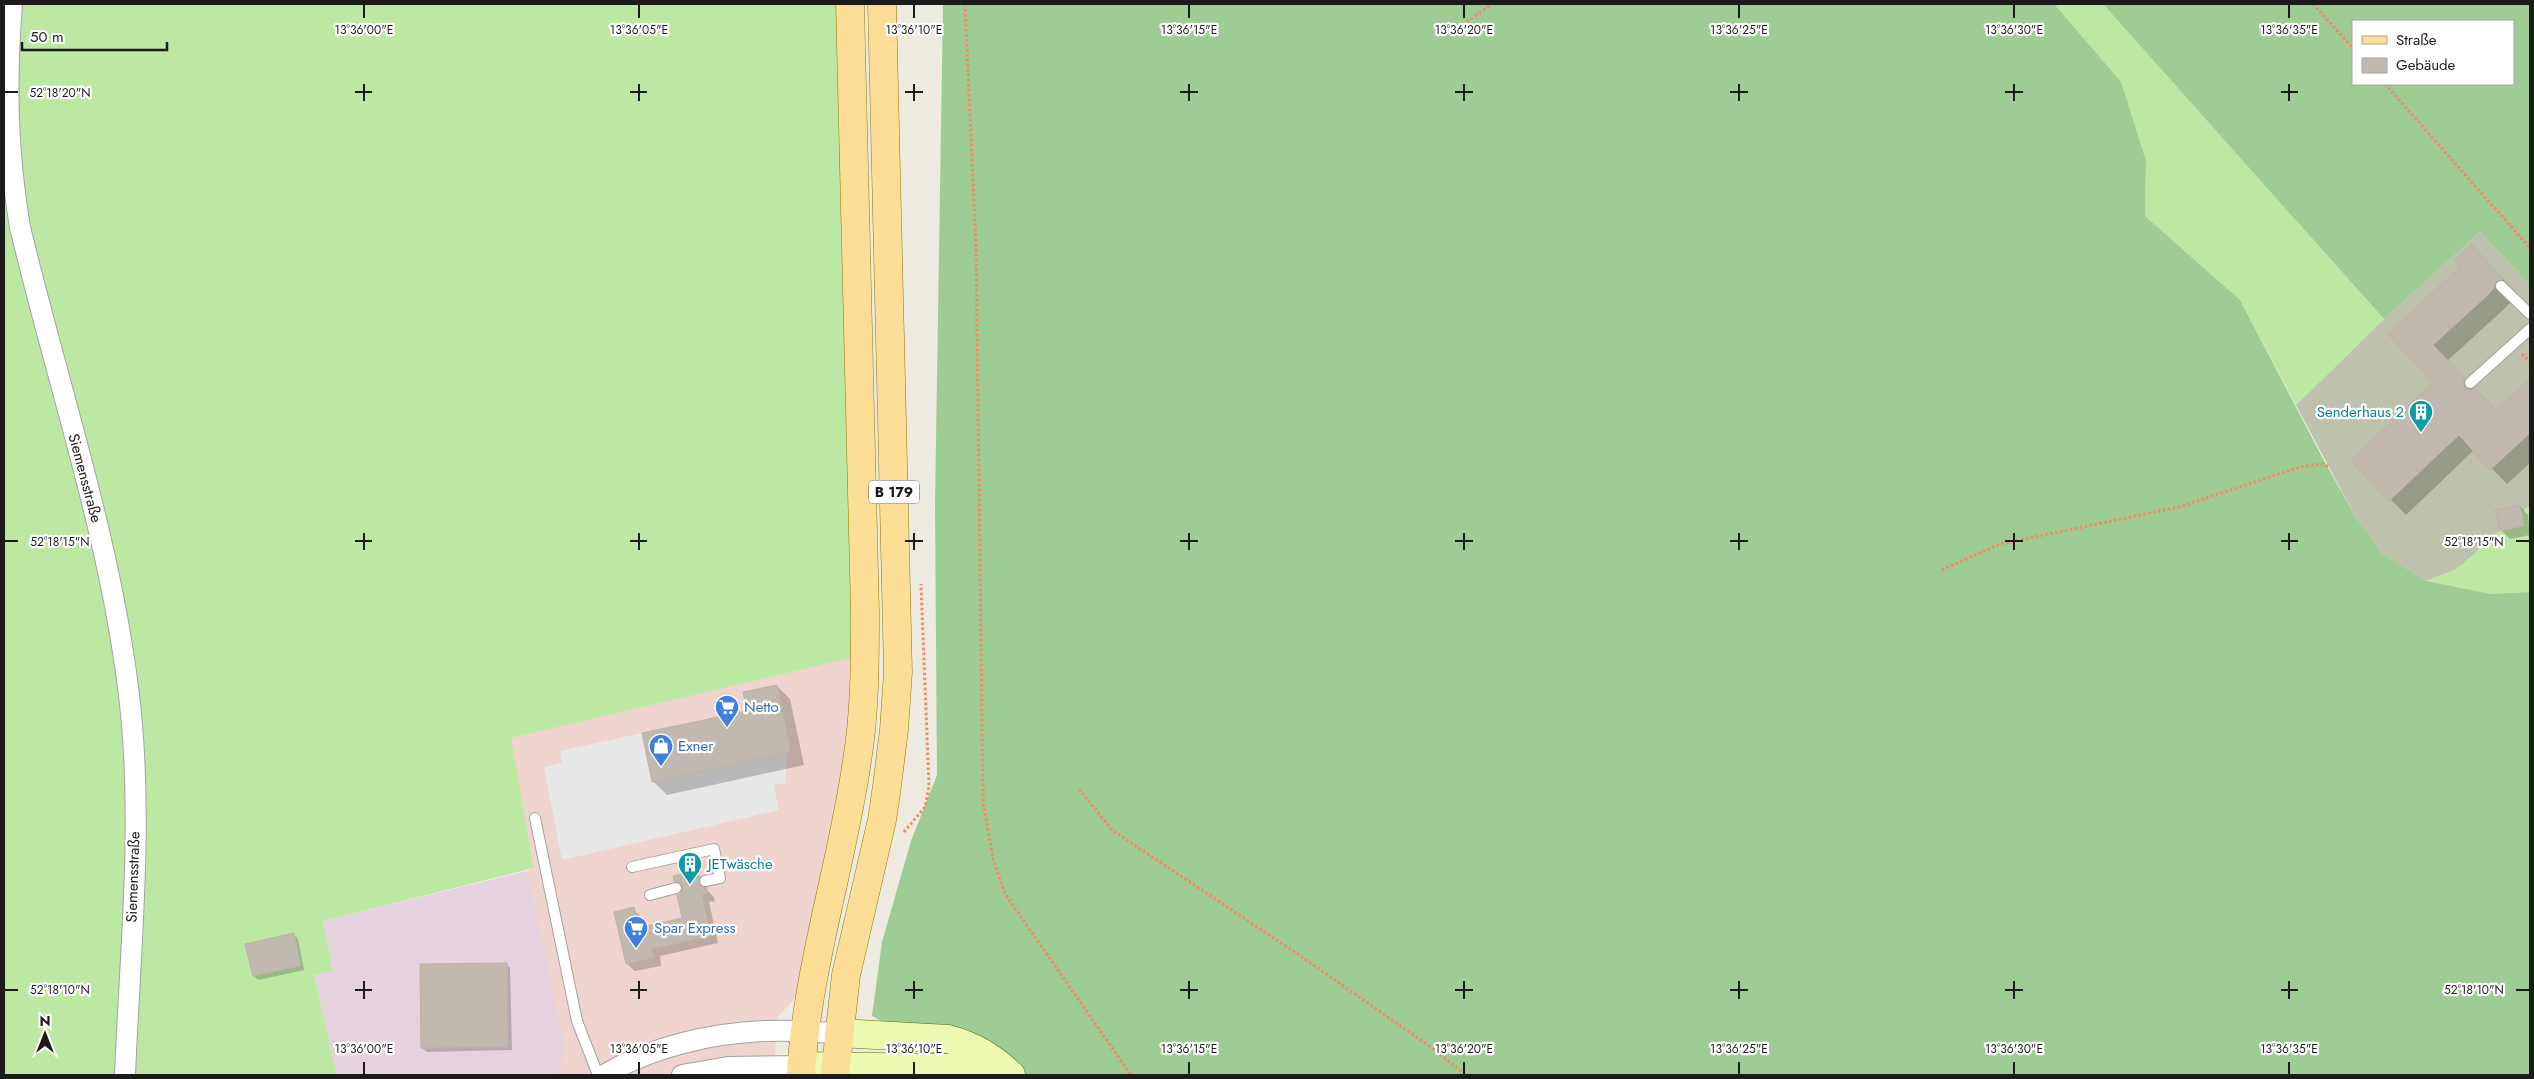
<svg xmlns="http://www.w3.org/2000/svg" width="2534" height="1079" font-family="Jost,sans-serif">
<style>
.commercial{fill:#eed3ce}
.industrial{fill:#e6d1df}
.construction{fill:#bec1ac}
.grass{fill:#bde8a4}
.forest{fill:#9dcc94;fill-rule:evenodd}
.parking{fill:#e7e7e7}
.shadow{fill:#0003}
.building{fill:#c1b9b0;stroke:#beb2a2}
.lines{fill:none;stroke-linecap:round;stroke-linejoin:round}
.lane-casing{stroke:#a2a2a2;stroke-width:12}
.street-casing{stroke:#a2a2a2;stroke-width:22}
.secondary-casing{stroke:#566f04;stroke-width:29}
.primary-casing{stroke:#917400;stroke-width:29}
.path{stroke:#fa8663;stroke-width:3;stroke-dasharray:2.5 2.5;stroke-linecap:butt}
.lane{stroke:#fff;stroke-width:10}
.street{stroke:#fff;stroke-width:20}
.secondary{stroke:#ecf9b1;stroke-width:28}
.primary{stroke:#fcdd95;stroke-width:28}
.ticks{fill:none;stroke:#1b1b1b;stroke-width:2}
.labels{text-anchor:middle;stroke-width:4.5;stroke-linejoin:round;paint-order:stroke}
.shield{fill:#fff;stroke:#5f5f5f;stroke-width:1}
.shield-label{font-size:14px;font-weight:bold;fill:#1b1b1b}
.culture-label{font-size:15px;fill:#0d838f;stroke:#fff;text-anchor:end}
.street-label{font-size:15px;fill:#1b1b1b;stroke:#fff}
.shop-label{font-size:15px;fill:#366cbe;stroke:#fff;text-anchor:start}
.ticks-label{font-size:12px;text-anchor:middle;fill:#1b1b1b;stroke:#fff;stroke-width:4.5;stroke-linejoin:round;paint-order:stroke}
</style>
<rect width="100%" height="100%" fill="#edeae0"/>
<path class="commercial" d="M855,657L847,756L798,994L788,1006L777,1017L774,1075H556L561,1067L527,871L534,868L510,738Z"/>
<path class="industrial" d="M527,871L565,1048L561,1067L556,1075H337L314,975L333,970L323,921Z"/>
<path class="construction" d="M2480,232L2530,285V505L2457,569L2426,581L2382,553L2355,516L2296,405L2384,319Z"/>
<g class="grass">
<path d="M4,4H839L855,657L511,738L534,868L323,921L333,971L314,975L337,1075H4Z"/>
<path d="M2054,4H2103L2384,319L2296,405L2240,300L2145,216L2146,161Z"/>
<path d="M2530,505V592L2491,594L2426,581L2457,569Z"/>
</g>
<g class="forest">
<path d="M943,4H2054L2121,82L2146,161L2145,216L2240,300L2321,455L2355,516L2382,553L2426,581L2491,594L2530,592V1075H1018L981,1036L957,1028L893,1027L872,1016L882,942L911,841L937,775L935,504Z"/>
<path d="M2103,4H2530V285L2480,232L2384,319ZM2353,21H2513V84H2353Z"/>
</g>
<path class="parking" d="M642,733L652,782L787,753L785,783L774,785L779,810L562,860L544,767L562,763L560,751Z"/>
<g class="shadow">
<path d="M2487,262L2517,294L2512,296L2510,303L2502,311L2447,361L2496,411L2530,381V463L2507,484L2474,450L2406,515L2353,461L2435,382L2390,334Z"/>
<path d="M2520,506L2528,515L2530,535L2510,539L2501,530Z"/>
<path d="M777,686L790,699L804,765L667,795L653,781L749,712Z"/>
<path d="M695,872L708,885L707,890L714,897L715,901L709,902L718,943L660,956L661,966L635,971L627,964L633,909L641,917L642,923L646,922L650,926L684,919L683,889L675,881Z"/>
<path d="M293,934L298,939L304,970L258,980L254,976Z"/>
<path d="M506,964L510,968L512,1050L427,1052L422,1048Z"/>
</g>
<g class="building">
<path d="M2472,245L2503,279L2496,281L2494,288L2487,296L2433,345L2465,378L2463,384L2465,388L2471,390L2475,388L2496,410L2530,379V433L2490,470L2459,435L2389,501L2351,461L2433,382L2388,334L2460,267L2455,260Z"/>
<path d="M2520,505L2524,526L2500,531L2495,510Z"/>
<path d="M777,685L791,752L652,782L642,733L747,711L743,692Z"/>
<path d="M696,870L697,877L700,876V885L706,888L708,893L702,895L711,936L652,949L654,958L626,964L614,912L634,907L637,923L646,921L647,926L682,918L677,895L681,892L683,887L680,883L674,881L673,876Z"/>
<path d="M294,933L301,966L253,976L245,944Z"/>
<path d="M507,963L508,1047L421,1048L420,964Z"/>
</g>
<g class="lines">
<defs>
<g id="lane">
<path d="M2501,286L2530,314"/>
<path d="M2470,383L2530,329"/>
<path d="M535,818L577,1021L598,1075"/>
<path d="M632,867L714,849L720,878L705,881"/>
<path d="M650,895L676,888"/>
</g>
<g id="street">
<path d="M12,4C6,81 7,151 20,227C57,383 110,536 129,695C144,821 130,949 125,1075"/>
<path d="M604,1075C651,1047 711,1033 766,1031C790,1030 815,1032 839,1033"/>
<path d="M682,1075L728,1067L801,1066"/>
</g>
<g id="secondary">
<path d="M839,1033L948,1039C974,1046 992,1057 1011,1075"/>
<path d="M801,1066L950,1068L979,1075"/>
</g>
<g id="primary">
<path d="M801,1075C807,968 842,866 857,761C865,712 865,663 865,613L850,4"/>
<path d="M835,1075L846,975L882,820L887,786L894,730L898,672L882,4"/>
</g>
</defs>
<use href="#lane" class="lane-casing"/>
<use href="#street" class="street-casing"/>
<use href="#secondary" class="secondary-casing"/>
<use href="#primary" class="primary-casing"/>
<g class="path">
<path d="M965,4L976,245L983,801L993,859L1005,894L1131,1075"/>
<path d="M2313,4L2353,48"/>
<path d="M1467,22L1492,4"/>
<path d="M2385,84L2530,248"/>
<path d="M2522,354L2530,362"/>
<path d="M1942,570L2000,544L2179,507L2300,467L2321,464L2330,467"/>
<path d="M1079,789L1112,830L1299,955L1428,1045L1466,1075"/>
<path d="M904,832L925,807L929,787L921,584"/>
</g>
<use href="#lane" class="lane"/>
<use href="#street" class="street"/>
<use href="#secondary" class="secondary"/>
<use href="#primary" class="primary"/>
</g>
<path class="ticks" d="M364,5V18M639,5V18M914,5V18M1189,5V18M1464,5V18M1739,5V18M2014,5V18M2289,5V18M364,84V101M639,84V101M914,84V101M1189,84V101M1464,84V101M1739,84V101M2014,84V101M2289,84V101M5,92H18M355,92H372M630,92H647M905,92H923M1180,92H1198M1455,92H1473M1730,92H1748M2005,92H2023M2281,92H2298M364,533V550M639,533V550M914,533V550M1189,533V550M1464,533V550M1739,533V550M2014,533V550M2289,533V550M5,541H18M355,541H372M630,541H647M905,541H923M1180,541H1198M1455,541H1473M1730,541H1748M2005,541H2023M2281,541H2298M2516,541H2529M364,981V999M639,981V999M914,981V999M1189,981V999M1464,981V999M1739,981V999M2014,981V999M2289,981V999M5,990H18M355,990H372M630,990H647M905,990H923M1180,990H1198M1455,990H1473M1730,990H1748M2005,990H2023M2281,990H2298M2516,990H2529M364,1062V1074M639,1062V1074M914,1062V1074M1189,1062V1074M1464,1062V1074M1739,1062V1074M2014,1062V1074M2289,1062V1074"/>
<defs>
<symbol id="building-pin" viewBox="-11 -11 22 30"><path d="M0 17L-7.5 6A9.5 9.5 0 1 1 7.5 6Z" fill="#0f9aa8" stroke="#fff"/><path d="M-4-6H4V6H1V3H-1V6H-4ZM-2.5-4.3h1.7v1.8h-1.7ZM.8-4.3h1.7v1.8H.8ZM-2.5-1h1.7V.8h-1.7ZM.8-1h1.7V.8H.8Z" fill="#fff"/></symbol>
<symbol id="supermarket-pin" viewBox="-11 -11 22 30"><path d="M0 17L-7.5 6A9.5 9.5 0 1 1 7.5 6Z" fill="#3f7fe0" stroke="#fff"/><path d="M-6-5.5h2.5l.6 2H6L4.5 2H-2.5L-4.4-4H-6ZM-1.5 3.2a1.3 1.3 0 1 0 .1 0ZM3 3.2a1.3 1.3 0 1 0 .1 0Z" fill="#fff"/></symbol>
<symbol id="shop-pin" viewBox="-11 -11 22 30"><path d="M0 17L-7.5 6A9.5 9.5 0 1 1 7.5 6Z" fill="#3f7fe0" stroke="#fff"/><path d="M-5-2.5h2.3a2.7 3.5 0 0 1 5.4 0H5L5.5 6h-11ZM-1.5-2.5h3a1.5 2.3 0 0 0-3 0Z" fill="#fff"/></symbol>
</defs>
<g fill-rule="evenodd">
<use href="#building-pin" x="2407" y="398" width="28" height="38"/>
<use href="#supermarket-pin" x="713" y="693" width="28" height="38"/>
<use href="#shop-pin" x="647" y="732" width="28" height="38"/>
<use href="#building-pin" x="676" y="850" width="28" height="38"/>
<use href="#supermarket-pin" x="622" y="914" width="28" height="38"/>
</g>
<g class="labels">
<rect class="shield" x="869" y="480.5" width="50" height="23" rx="4"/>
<g class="shield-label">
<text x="894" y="497">B 179</text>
</g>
<g class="culture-label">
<text x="2404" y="417">Senderhaus 2</text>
<text x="708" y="869" text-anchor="start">JETwäsche</text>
</g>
<g class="street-label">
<text transform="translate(85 478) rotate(75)" y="5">Siemensstraße</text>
<text transform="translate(133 877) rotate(-88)" y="5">Siemensstraße</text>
</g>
<g class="shop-label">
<text x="744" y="712">Netto</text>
<text x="678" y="751">Exner</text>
<text x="654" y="933">Spar Express</text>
</g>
</g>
<g class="ticks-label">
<text x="364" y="34">13°36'00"E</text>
<text x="639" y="34">13°36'05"E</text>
<text x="914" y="34">13°36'10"E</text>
<text x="1189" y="34">13°36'15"E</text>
<text x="1464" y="34">13°36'20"E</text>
<text x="1739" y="34">13°36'25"E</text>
<text x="2014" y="34">13°36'30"E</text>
<text x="2289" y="34">13°36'35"E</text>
<text x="60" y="97">52°18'20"N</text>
<text x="60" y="546">52°18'15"N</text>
<text x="2474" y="546">52°18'15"N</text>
<text x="60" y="994">52°18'10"N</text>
<text x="2474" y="994">52°18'10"N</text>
<text x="364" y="1053">13°36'00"E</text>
<text x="639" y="1053">13°36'05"E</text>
<text x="914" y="1053">13°36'10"E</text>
<text x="1189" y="1053">13°36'15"E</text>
<text x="1464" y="1053">13°36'20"E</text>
<text x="1739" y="1053">13°36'25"E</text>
<text x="2014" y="1053">13°36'30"E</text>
<text x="2289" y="1053">13°36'35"E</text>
</g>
<rect width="2534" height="1079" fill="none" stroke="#1b1b1b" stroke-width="10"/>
<rect x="2352" y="20" width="162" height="65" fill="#ffffff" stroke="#a4a4a4"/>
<rect x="2362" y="36" width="25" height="8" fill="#fcdd95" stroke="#a4a4a4"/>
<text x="2396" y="45" font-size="15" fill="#1b1b1b">Straße</text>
<rect x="2362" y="58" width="25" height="15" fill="#c1b9b0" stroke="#a4a4a4"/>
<text x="2396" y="70" font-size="15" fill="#1b1b1b">Gebäude</text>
<g transform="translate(45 1034)" stroke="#ffffff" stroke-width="4" paint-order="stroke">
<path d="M0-4L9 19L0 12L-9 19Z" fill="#1b1b1b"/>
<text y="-8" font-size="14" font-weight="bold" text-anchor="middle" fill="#1b1b1b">N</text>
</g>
<path d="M22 42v8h145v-8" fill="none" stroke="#1b1b1b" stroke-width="2.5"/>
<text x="30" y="42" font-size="15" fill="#1b1b1b" stroke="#ffffff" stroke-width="4" paint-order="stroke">50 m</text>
</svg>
